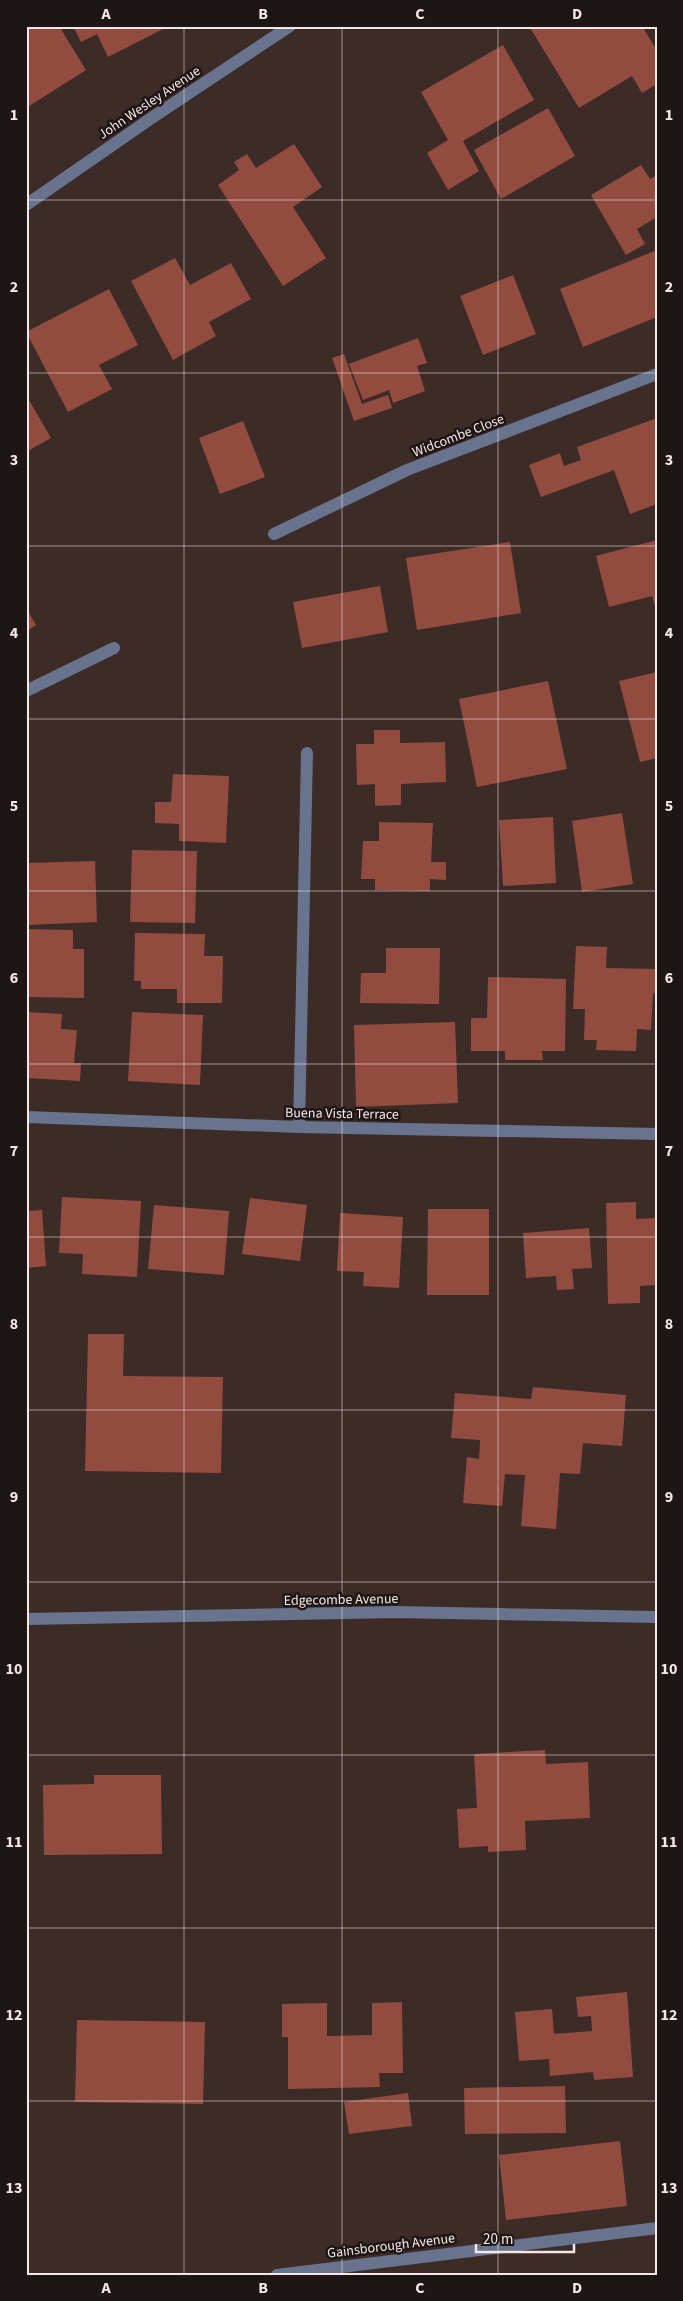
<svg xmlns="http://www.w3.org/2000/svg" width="683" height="2301" font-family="'Source Sans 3',sans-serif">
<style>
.building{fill:#924c3f}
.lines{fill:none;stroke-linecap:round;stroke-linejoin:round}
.minor{stroke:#68748e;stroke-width:12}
.grid{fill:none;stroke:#f4e8e6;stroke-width:1;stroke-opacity:0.55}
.labels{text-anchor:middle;stroke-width:5;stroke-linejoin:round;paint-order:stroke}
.street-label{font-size:14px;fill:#f4e8e6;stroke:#1e1614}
.neatline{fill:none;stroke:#f4e8e6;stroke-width:2}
.grid-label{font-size:16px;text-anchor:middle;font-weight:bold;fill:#f4e8e6}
</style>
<rect width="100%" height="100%" fill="#3d2b28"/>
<g class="building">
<path d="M26,26H59L86,70L26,108Z"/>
<path d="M73,26H169L108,57L97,34L81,42Z"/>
<path d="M529,26H642L657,51V84L642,93L632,76L579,108Z"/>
<path d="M503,45L534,100L463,141L479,171L448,190L427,153L448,140L421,92Z"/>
<path d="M548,108L575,156L501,199L474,150Z"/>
<path d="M294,144L322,187L293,207L326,258L283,286L218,185L239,170L234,162L247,154L256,168Z"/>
<path d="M641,165L650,179L657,175V217L637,229L645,244L626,255L591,195Z"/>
<path d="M657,250V317L583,347L560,289Z"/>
<path d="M175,258L190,285L231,263L251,299L209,322L216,336L173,360L131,281Z"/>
<path d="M513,275L536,334L483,355L460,296Z"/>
<path d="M109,289L138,345L99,365L112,389L68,412L26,332Z"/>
<path d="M418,338L427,363L417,366L425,391L393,403L389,390L363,400L349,364Z"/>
<path d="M344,354L362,404L388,395L392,408L354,421L332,358Z"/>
<path d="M26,395L51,438L26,452Z"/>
<path d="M657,418V504L630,514L614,470L541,497L529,465L560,453L564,466L581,460L577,447Z"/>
<path d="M243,421L265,477L220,494L199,438Z"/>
<path d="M657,540V613L652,596L609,607L596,556Z"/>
<path d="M510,542L521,613L417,630L406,558Z"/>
<path d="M380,586L388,632L302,648L293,602Z"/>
<path d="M26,608L36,625L26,632Z"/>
<path d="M657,672V758L640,762L619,681Z"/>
<path d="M548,681L567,769L477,787L459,699Z"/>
<path d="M374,730H400V743L445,742L446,782L401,784V805L375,806V784L357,785L356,744H374Z"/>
<path d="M173,774L229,776L226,843L179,841V824L155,823V802H171Z"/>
<path d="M622,813L633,884L582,892L572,821Z"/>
<path d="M553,817L556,883L503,886L499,820Z"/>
<path d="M379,822L433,823L431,862H446V880L430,879V891L375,890V879H361L363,841H379Z"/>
<path d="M132,850L197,851L195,923L130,922Z"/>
<path d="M95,861L97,922L26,925V863Z"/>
<path d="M26,929L73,930V949H84V998L26,997Z"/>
<path d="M135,933L205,934L204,956H223L222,1003H177V989H141V981H134Z"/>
<path d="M576,946L607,947L606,968L657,969V994L653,993L651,1030L637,1029L636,1051L596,1050L597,1040H584L585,1009H573Z"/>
<path d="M386,948H440L439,1004L360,1003L361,973H386Z"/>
<path d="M488,977L566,979L565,1051H542L543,1060H505V1051H471V1018H487Z"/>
<path d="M26,1012L62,1014L61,1029L77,1030L74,1063H81L80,1081L26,1078Z"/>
<path d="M132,1012L203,1015L200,1085L128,1081Z"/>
<path d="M455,1022L458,1103L356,1107L354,1025Z"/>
<path d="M62,1197L141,1201L137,1277L82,1274L83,1254L59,1253Z"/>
<path d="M250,1198L307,1205L300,1261L242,1254Z"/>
<path d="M636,1202V1219L657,1218V1285L640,1286V1303L608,1304L606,1203Z"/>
<path d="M154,1205L229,1211L224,1275L148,1269Z"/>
<path d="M428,1209H489V1295H427Z"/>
<path d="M42,1210L46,1266L26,1268V1211Z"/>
<path d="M340,1213L403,1217L399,1288L363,1286L364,1272L337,1271Z"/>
<path d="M589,1228L592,1268L572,1269L574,1289L557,1290L556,1276L526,1278L523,1233Z"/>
<path d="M88,1334H124L123,1376L223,1377L221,1473L85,1471Z"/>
<path d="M533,1387L626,1395L622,1446L583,1443L580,1474L560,1473L556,1529L521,1526L525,1475L505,1474L502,1506L463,1503L467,1457L479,1459L480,1440L451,1438L455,1393L531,1399Z"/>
<path d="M545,1750L546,1764L588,1762L590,1818L525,1821L526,1850L488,1852V1846L459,1848L457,1809L477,1808L474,1754Z"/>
<path d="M94,1775H161L162,1854L44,1855L43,1785L94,1784Z"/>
<path d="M627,1992L633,2077L594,2080L593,2072L550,2076L549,2059L519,2061L515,2012L552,2009L554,2034L592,2031L591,2016L578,2017L576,1997Z"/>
<path d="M402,2002L403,2073H379L380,2087L288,2089V2037H282V2004L327,2003V2036L372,2035V2003Z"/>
<path d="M77,2020L205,2022L203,2104L75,2102Z"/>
<path d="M565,2086L566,2133L465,2134L464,2088Z"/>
<path d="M408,2093L412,2126L349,2134L344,2102Z"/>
<path d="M620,2141L627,2206L506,2220L499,2155Z"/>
</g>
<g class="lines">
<g class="minor">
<path d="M26,205L153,117L290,26"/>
<path d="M274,534L407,470L657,374"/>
<path d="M26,691L114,648"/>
<path d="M26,1117L299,1127L657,1134"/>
<path d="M299,1127L307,753"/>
<path d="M26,1619L396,1612L657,1617"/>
<path d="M277,2275L657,2228"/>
</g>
</g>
<path class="grid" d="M184,26V2275M342,26V2275M498,26V2275M26,200H657M26,373H657M26,546H657M26,719H657M26,891H657M26,1064H657M26,1237H657M26,1410H657M26,1582H657M26,1755H657M26,1928H657M26,2101H657"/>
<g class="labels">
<g class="street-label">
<text transform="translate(149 102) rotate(-34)" y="5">John Wesley Avenue</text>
<text transform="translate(458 435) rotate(-21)" y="5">Widcombe Close</text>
<text transform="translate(342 1113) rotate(1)" y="5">Buena Vista Terrace</text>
<text transform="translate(341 1599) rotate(-1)" y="5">Edgecombe Avenue</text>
<text transform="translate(391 2245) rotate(-7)" y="5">Gainsborough Avenue</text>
</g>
</g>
<rect width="683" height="2301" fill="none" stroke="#1e1614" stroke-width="55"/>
<path d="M476 2244v8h98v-8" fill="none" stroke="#f4e8e6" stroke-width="2.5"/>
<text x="483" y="2244" font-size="15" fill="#f4e8e6" stroke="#1e1614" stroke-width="4" paint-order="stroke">20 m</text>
<rect x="28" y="28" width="628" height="2246" class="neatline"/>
<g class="grid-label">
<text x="106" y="19">A</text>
<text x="263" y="19">B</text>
<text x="420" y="19">C</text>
<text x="577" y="19">D</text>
<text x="14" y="120">1</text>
<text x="669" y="120">1</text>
<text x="14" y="292">2</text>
<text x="669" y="292">2</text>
<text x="14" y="465">3</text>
<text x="669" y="465">3</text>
<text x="14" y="638">4</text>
<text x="669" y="638">4</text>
<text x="14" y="811">5</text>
<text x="669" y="811">5</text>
<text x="14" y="983">6</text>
<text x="669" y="983">6</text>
<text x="14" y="1156">7</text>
<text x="669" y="1156">7</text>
<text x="14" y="1329">8</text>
<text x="669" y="1329">8</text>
<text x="14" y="1502">9</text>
<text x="669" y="1502">9</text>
<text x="14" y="1674">10</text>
<text x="669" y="1674">10</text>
<text x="14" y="1847">11</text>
<text x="669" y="1847">11</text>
<text x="14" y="2020">12</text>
<text x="669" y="2020">12</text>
<text x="14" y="2193">13</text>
<text x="669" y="2193">13</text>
<text x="106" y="2293">A</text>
<text x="263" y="2293">B</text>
<text x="420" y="2293">C</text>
<text x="577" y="2293">D</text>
</g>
</svg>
